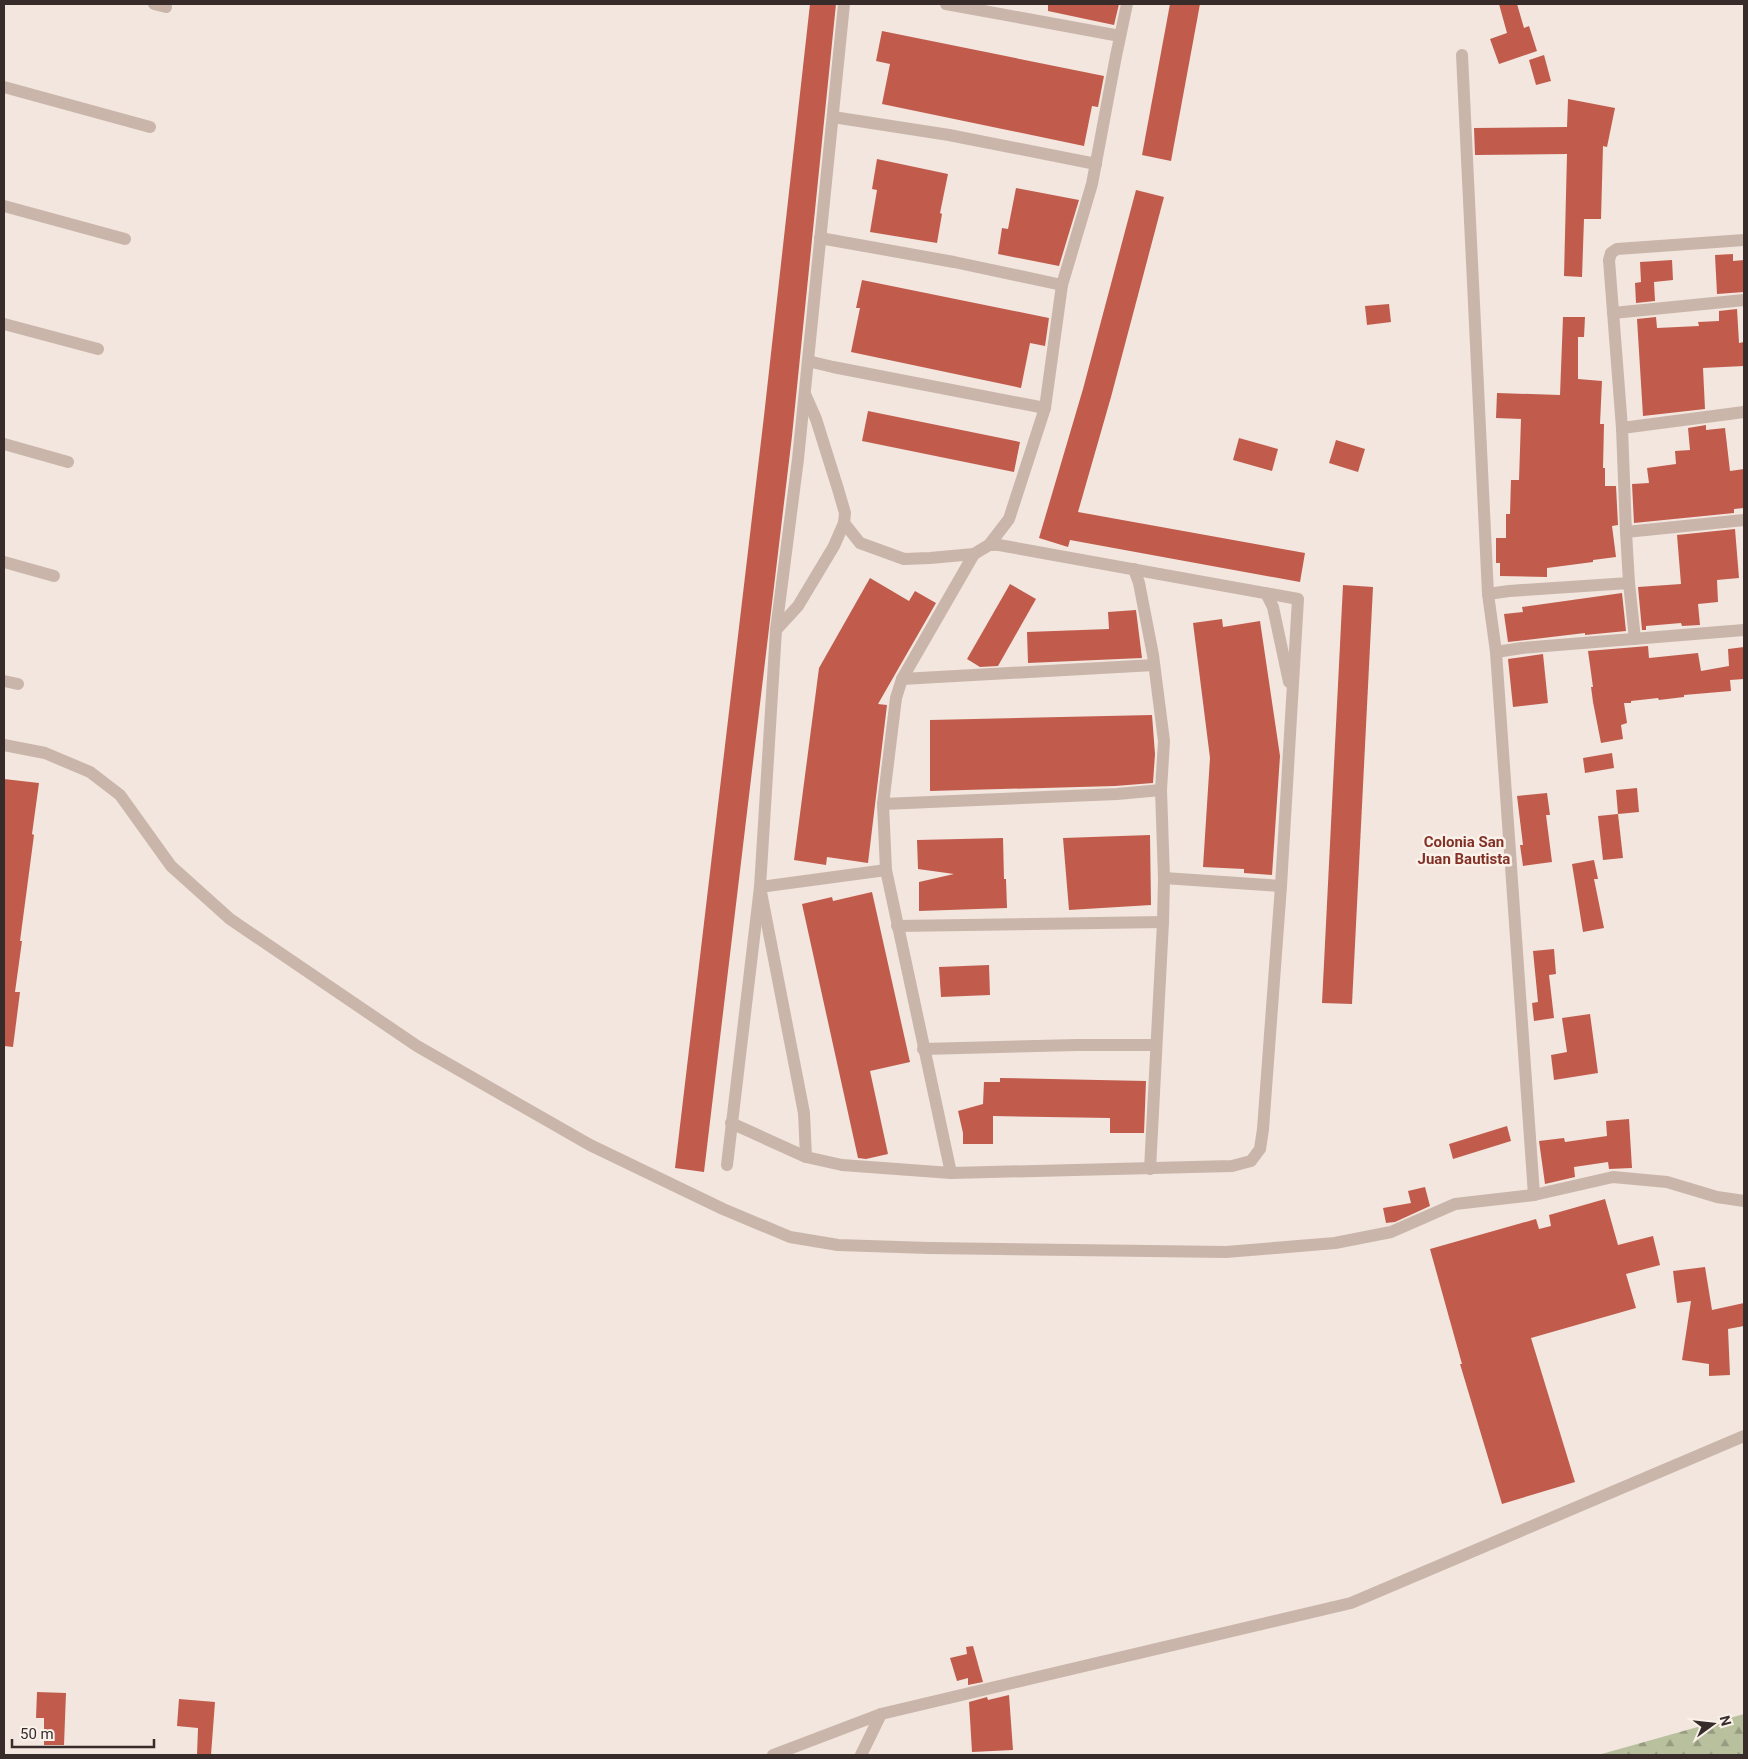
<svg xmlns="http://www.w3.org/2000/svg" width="1748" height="1759" font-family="Roboto,sans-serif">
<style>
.forest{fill:url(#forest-firs)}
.building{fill:#c15c4d}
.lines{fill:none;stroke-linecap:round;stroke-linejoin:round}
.minor{stroke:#cab5aa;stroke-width:12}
.tertiary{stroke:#cab5aa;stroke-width:12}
.labels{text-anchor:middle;stroke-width:5;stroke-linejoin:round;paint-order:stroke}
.neighbourhood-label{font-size:15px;font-weight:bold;fill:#833125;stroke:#f9f1ea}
</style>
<defs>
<pattern id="forest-firs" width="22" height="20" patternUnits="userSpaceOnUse" patternTransform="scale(1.25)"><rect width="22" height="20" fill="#b9c09e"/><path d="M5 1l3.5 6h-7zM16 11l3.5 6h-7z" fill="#979c81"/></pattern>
</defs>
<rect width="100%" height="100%" fill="#f2e6de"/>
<path class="forest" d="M1744,1714V1755H1598Z"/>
<g class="building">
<path d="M810,4H836L792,436L704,1172L675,1168L764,416Z"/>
<path d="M1048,4H1119L1114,25L1048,11Z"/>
<path d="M1170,4H1200L1171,161L1142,155Z"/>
<path d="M1499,4H1517L1524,28L1529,26L1537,51L1499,64L1490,39L1507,33Z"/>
<path d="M882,31L1104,76L1098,107L1092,106L1084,146L882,104L890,64L876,61Z"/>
<path d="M1544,55L1551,81L1536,85L1529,60Z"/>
<path d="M1568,99L1615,108L1607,147L1603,146L1601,219H1584L1582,277L1564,276L1567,154L1475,155L1474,128L1567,127Z"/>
<path d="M877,159L948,174L940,213L942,214L937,243L870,232L877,190L872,189Z"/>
<path d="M1016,188L1079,200L1059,266L998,254L1002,228L1008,229Z"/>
<path d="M1136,190L1164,197L1111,397L1078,512L1305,553L1300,582L1070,540L1068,547L1039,538L1083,389Z"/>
<path d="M1733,254V261L1744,260V292L1717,294L1715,255Z"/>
<path d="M1672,260L1673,280L1654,282L1655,301L1636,303L1635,283L1641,282L1640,262Z"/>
<path d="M862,280L1049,318L1045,346L1030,343L1021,388L851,352L860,308H856Z"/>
<path d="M1389,304L1391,322L1367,325L1365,306Z"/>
<path d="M1737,309L1739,343L1744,342V366L1703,368L1705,409L1643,416L1637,319L1656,317L1657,328L1699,326L1698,322L1719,321V311Z"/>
<path d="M1563,317H1585L1584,337H1578V379L1602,381L1600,424H1604L1603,468H1605V486H1616L1618,525L1612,526L1616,557L1593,560V562L1547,568V577L1500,576V563H1496V538H1506V514H1510L1511,480H1519L1521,419L1496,418L1497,393L1560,395Z"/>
<path d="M868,411L1020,442L1014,472L862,441Z"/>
<path d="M1706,425V430L1725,428L1730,471L1744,469V508L1734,509V513L1634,523L1632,484L1649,483L1647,468L1676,464L1675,451L1690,450L1688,428Z"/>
<path d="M1239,438L1278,449L1272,471L1233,460Z"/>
<path d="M1336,440L1365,449L1358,472L1329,463Z"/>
<path d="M1735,529L1739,578L1717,580L1718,602L1698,604L1700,625L1682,626L1681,623L1646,626V630H1642L1638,587L1681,584L1677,535Z"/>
<path d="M870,578L909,601L915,591L936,603L878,704L887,705L868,863L827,857L826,865L794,860L819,668Z"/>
<path d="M1010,584L1036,599L998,666L980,667L967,659Z"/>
<path d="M1343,585L1373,587L1352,1004L1322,1003Z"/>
<path d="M1622,593L1626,631L1585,635V633L1508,642L1504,614L1523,612L1522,607Z"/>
<path d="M1136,610L1142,658L1028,663L1027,632L1109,629L1108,612Z"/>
<path d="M1222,619L1223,627L1260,621L1280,756L1272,875L1244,873V869L1203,867L1210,758L1193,623Z"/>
<path d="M1648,646L1649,658L1698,653L1701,671L1729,666L1728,649L1744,647V679L1730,680L1731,691L1684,695V697L1659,700L1658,698L1631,701V703H1624L1627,723L1621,725L1623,739L1601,743L1593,702L1591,687H1593L1588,651Z"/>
<path d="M1543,654L1548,703L1513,707L1508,659Z"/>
<path d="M1152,715L1155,754L1153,783L1115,786L930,791V720Z"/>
<path d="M1612,753L1614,768L1585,773L1583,758Z"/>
<path d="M4,779L39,783L32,834L34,835L20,941H22L15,992H20L13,1047L4,1046Z"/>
<path d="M1637,788L1639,812L1618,814L1616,790Z"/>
<path d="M1547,793L1550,815H1546L1552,862L1523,866L1520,845H1523L1517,796Z"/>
<path d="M1618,814L1623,858L1603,860L1598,816Z"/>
<path d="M1150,835L1151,905L1069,910L1063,838Z"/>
<path d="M1003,838L1004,879H1006L1007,908L919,911V882L954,874L918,869L917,840Z"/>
<path d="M1594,860L1598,879H1594L1604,928L1583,932L1572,864Z"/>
<path d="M872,892L910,1062L870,1071L888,1154L866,1159L858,1158L802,904L832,897L833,901Z"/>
<path d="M1554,949L1556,974L1549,975L1554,1018L1534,1021L1532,1003L1538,1002L1533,951Z"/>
<path d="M989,965L990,995L941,997L939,967Z"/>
<path d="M1590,1014L1598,1073L1554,1080L1551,1055L1567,1052L1562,1018Z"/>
<path d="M1000,1078L1146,1081L1144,1133H1110V1118L993,1116V1144H963V1133L958,1111L983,1104L984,1082H1000Z"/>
<path d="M1629,1119L1632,1168L1609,1169L1608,1162L1574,1167L1575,1177L1545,1184L1539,1141L1564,1138L1565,1142L1607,1136L1606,1121Z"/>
<path d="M1507,1126L1511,1141L1453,1159L1449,1144Z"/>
<path d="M1425,1187L1430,1206L1395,1222L1386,1223L1383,1208L1411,1203L1408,1191Z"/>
<path d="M1605,1199L1618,1245L1653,1236L1660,1265L1626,1274L1636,1308L1531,1338L1575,1482L1502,1504L1460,1364H1462L1430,1249L1536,1219L1539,1229L1551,1226L1549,1215Z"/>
<path d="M1705,1267L1712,1310L1744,1303V1326L1728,1329L1730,1375L1709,1376V1364L1682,1360L1691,1301L1677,1303L1673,1271Z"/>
<path d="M973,1646L983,1682L968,1685V1678L957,1681L950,1658L967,1654L966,1647Z"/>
<path d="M37,1692L66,1693L64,1745H44V1718H36Z"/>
<path d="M1009,1695L1013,1750L972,1752L969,1702L987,1697L988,1700Z"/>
<path d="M179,1699L215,1702L211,1755H197L198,1728L177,1726Z"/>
</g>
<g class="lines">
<g class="minor">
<path d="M154,4L166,7"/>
<path d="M946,4L1120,36"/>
<path d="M1462,55L1488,594L1496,652L1534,1195"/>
<path d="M4,87L150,127"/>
<path d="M833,117L949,135L1096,164"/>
<path d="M4,206L125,239"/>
<path d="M820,238L954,262L1062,285"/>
<path d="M1613,313L1744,300"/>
<path d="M4,324L98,349"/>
<path d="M808,361L833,367L1045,408"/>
<path d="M1622,428L1744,412"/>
<path d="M4,444L68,462"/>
<path d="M844,523L860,543L904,559L930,558L974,554L989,545L1009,519L1045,408L1062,285L1092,184L1116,56L1127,4"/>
<path d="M1626,532L1622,428L1609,260L1611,253L1617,249L1744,240"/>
<path d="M4,562L54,576"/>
<path d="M1134,569L1139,583L1153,655L1164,741L1161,790L1164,878L1163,922L1150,1169"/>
<path d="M1629,583L1635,639"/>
<path d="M1266,593L1273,607L1289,682"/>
<path d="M1488,594L1509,591L1629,583L1626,532L1744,520"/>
<path d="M776,630L798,606L834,546L844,523L845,513L838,489L816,419L805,394"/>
<path d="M1496,652L1522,648L1744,630"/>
<path d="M902,679L1154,665"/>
<path d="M4,681L18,684"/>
<path d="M883,804L1117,794L1161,790"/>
<path d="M1164,878L1281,886"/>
<path d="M897,926L1163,922"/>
<path d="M923,1049L1077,1045H1156"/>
<path d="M731,1123L806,1157L842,1165L951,1173L1232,1166L1251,1161L1260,1149L1263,1129L1281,886L1298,599L999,545H989"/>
<path d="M806,1157L804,1113L760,887L886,870"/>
<path d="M727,1165L760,887L776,630L798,459L844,4"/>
<path d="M951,1173L886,870L883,804L896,698L902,679L974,554"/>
<path d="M773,1755L881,1714L1351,1603L1744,1436"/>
<path d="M861,1755L881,1714"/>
</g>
<path class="tertiary" d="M4,745L45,753L90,772L120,795L171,866L230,919L417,1046L590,1145L723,1209L790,1237L838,1245L929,1248L1226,1252L1335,1243L1391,1232L1455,1204L1534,1195L1613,1177L1667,1182L1717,1197L1744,1201"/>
</g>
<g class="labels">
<g class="neighbourhood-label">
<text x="1464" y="847">Colonia San<tspan x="1464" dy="17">Juan Bautista</tspan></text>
</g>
</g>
<rect width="1748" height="1759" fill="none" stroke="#372c29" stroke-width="10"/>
<g transform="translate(1713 1724) rotate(75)" stroke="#f9f1ea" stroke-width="4" paint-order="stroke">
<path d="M0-4L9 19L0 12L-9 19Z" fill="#372c29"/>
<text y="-8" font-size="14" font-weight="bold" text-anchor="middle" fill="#372c29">N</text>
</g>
<path d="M12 1739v8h142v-8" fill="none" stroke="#372c29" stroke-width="2.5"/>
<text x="20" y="1739" font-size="15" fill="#372c29" stroke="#f9f1ea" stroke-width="4" paint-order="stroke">50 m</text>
</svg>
